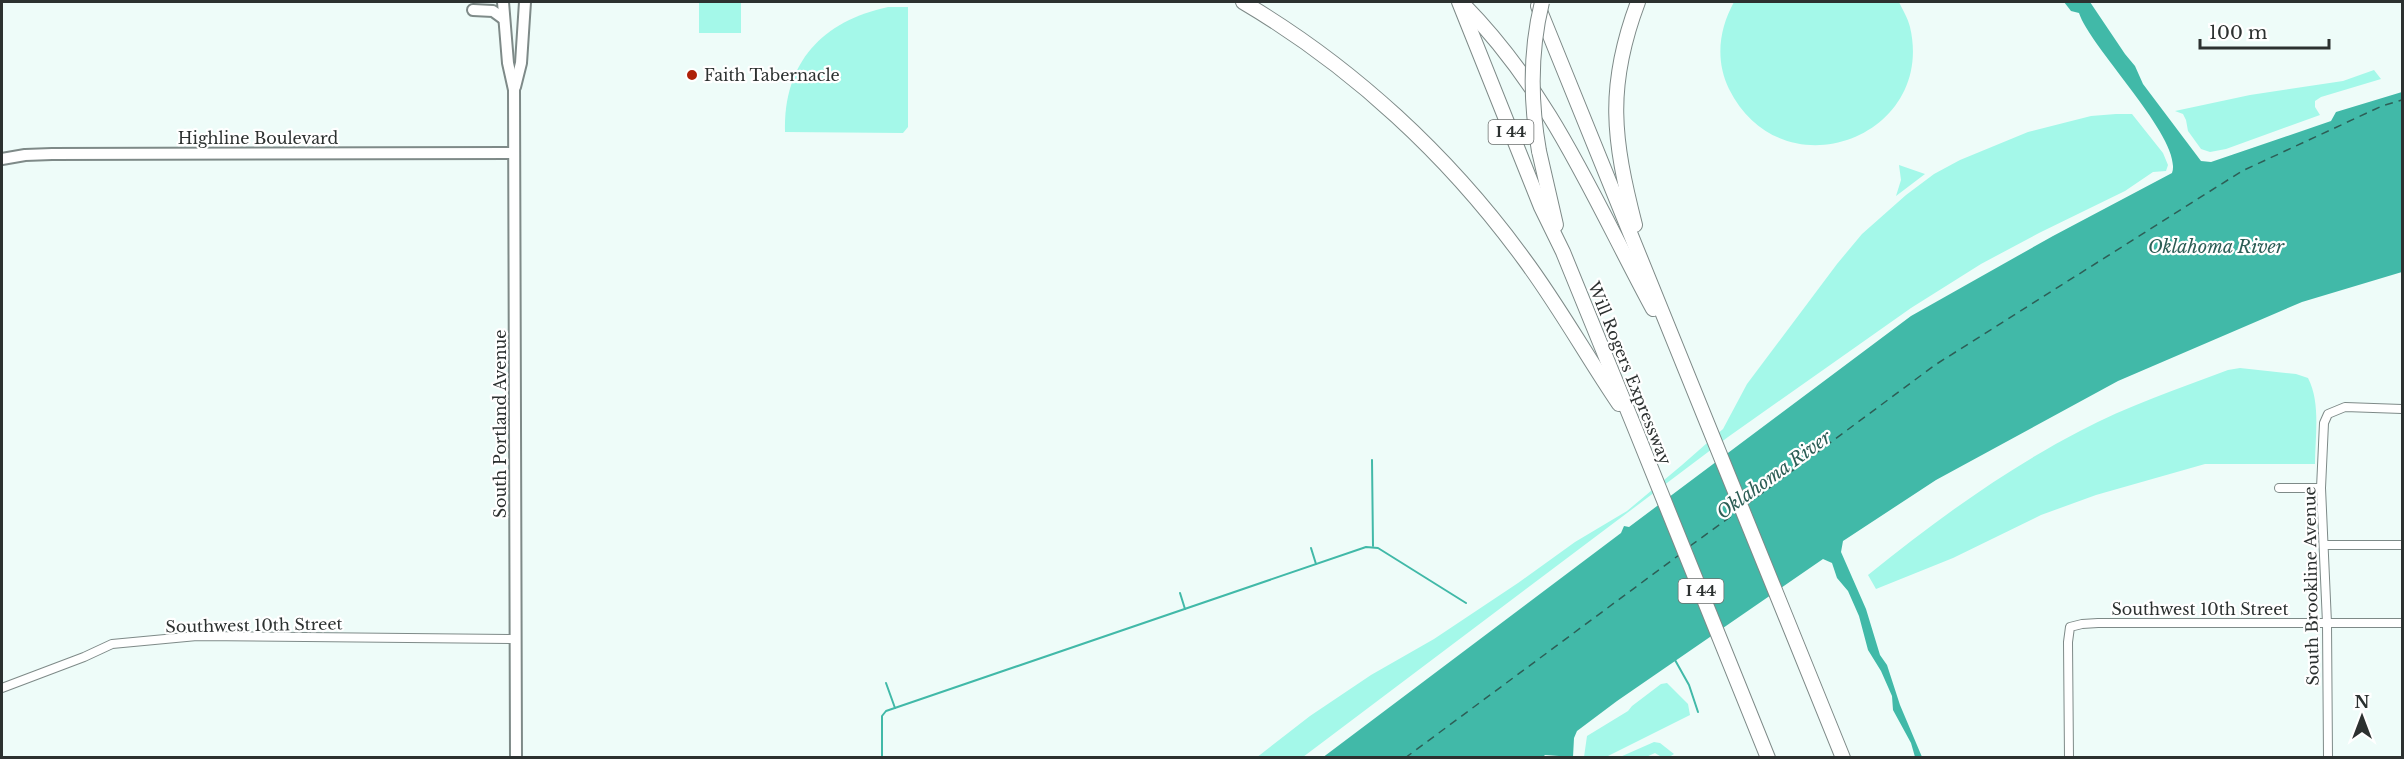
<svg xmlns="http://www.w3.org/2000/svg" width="2404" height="759" font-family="'Libre Baskerville',serif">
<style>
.green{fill:#a4f8e9}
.water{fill:#41b9a8}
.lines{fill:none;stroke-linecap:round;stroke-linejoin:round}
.stream{stroke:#41b9a8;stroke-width:2}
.ferry{stroke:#2d5e56;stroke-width:1.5;stroke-dasharray:8 6;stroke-linecap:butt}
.street-casing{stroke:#7e8a88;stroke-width:10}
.secondary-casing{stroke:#7e8a88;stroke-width:14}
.highway-casing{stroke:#7e8a88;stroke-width:16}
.street{stroke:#fff;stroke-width:8}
.secondary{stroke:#fff;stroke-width:10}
.highway{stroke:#fff;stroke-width:14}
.highway-bridge-casing{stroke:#7e8a88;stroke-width:16;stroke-linecap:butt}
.highway-bridge{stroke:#fff;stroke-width:14}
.poi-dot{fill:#ae2008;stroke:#fff;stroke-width:2}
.labels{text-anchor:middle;stroke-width:4.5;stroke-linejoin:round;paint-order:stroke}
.shield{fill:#fff;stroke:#6b6f6e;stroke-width:1.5}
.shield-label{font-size:15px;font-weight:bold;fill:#2c3130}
.poi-label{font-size:16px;fill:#2c3130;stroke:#fff;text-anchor:start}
.street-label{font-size:16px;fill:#2c3130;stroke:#fff}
.water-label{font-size:18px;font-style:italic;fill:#2d5e56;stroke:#fff}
</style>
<rect width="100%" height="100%" fill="#eefcf9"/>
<g class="green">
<rect x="699" y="2" width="42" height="31"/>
<path d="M1734,2H1899C1902,9 1908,18 1910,27C1936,138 1782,195 1729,89C1715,60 1719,29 1734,2Z"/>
<path d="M888,7H908V127L903,133L785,132C783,62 823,21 888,7Z"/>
<path d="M2374,70L2381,79L2321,97L2315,101V107L2320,115L2226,149L2210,152L2201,149L2188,131L2186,120L2183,114L2175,111L2250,95L2343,81Z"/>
<path d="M2116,114H2132L2163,153L2168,165L2166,171L2153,172L2125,191L2039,233L1981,264L1911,308L1728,437L1303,757L1256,758L1310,716L1371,675L1434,639L1518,583L1575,542L1627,511L1682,465L1723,429L1747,384L1837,264L1862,234L1906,195L1934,174L1960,160L2028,132L2091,116Z"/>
<path d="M1899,165L1925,174L1896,196L1901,180Z"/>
<path d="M2240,368L2296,374L2308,378C2321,403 2315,437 2315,464H2205L2096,495L2041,515L1953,558L1876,589L1868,575C1935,521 2003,471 2080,431C2127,406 2178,389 2228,370Z"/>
<path d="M1667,683L1688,704L1690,715L1606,757H1584L1587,736L1628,711L1632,706L1661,684Z"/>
<path d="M1654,742L1660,743L1674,754C1667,759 1662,758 1655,753L1646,757H1620Z"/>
</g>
<path class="water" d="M2064,2H2090L2125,54L2135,66L2143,84L2201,161L2211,162L2331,121L2336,112L2402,92V272L2302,302L2118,381L1936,480L1843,541L1841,552L1866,609L1880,655L1887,665L1900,705L1922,757H1915L1911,743L1893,710L1892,696L1881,671L1868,650L1859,616L1848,591L1837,578L1832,563L1823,559L1617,701L1577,731L1574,738L1573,757L1545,755L1542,758H1322L1621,533L1624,526L1629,527L1911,316L2053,236L2172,173C2184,140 2091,49 2079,13L2071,11Z"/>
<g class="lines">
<g class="stream">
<path d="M1372,460L1373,546"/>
<path d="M1311,548L1316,564"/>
<path d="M1180,593L1185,609"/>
<path d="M1675,660L1689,685L1698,712"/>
<path d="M886,683L895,708"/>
<path d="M882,758V716L886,711L1366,547L1378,548L1466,603"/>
</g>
<g class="ferry">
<path d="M1746,505L1935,365L2242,171L2382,106L2402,100"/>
<path d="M1690,546L1737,512"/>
<path d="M1405,758L1679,555"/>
</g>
<defs>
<g id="street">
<path d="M2279,488H2321"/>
<path d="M2324,545H2402"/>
<path d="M2,688L84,657L112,644L197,636L515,639"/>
<path d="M2069,758L2068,642L2070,627L2082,624L2098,623H2402"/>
<path d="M2328,758L2327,623L2321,488L2324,423L2328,414L2345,407L2402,409"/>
</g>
<g id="secondary">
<path d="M503,2L508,63L514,90L516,758"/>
<path d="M473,10L493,11L504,19"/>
<path d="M515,87L521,63L525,2"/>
<path d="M2,159L25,155L52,154L514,153"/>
</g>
<g id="highway">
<path d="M1243,2C1353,67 1449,156 1524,259C1559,306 1587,357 1619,404"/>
<path d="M1459,2L1541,207L1563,252L1634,426L1768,758"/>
<path d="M1463,4C1552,94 1594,200 1653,309"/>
<path d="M1538,6L1843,758"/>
<path d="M1539,151L1556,225"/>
<path d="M1635,225C1613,139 1606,87 1638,2"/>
</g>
</defs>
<use href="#street" class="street-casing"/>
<use href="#secondary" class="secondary-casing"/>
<use href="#highway" class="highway-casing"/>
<use href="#street" class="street"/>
<use href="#secondary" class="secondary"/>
<use href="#highway" class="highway"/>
<defs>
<path id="highway-bridge" d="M1539,151C1530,100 1530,51 1542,2"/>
</defs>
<use href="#highway-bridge" class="highway-bridge-casing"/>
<use href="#highway-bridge" class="highway-bridge"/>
</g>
<circle class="poi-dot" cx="692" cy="75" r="6"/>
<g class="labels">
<g class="shield">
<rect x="1488.5" y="120" width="45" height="24" rx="4.5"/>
<rect x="1678.5" y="579" width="45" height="24" rx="4.5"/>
</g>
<g class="shield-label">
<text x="1511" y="137">I 44</text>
<text x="1701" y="596">I 44</text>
</g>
<g class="poi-label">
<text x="704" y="81">Faith Tabernacle</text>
</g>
<g class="street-label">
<text x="258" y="144">Highline Boulevard</text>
<text transform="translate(1630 373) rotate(68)" y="6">Will Rogers Expressway</text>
<text transform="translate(500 424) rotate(-90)" y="6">South Portland Avenue</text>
<text transform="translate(2311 586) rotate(-91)" y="6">South Brookline Avenue</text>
<text x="2200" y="615">Southwest 10th Street</text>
<text transform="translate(254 625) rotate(-1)" y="6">Southwest 10th Street</text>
</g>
<g class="water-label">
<text x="2216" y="253">Oklahoma River</text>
<text transform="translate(1774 475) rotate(-36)" y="6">Oklahoma River</text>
</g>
</g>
<rect width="2404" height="759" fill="none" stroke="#2c3130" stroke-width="6"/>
<g transform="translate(2362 717)" stroke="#ffffff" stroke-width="4.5" paint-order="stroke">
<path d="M0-4.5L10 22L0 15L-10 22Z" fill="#2c3130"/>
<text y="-9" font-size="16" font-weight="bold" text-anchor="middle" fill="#2c3130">N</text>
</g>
<path d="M2200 39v9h129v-9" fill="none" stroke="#2c3130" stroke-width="3"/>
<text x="2209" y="39" font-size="18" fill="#2c3130" stroke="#ffffff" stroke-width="4.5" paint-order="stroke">100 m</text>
</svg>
